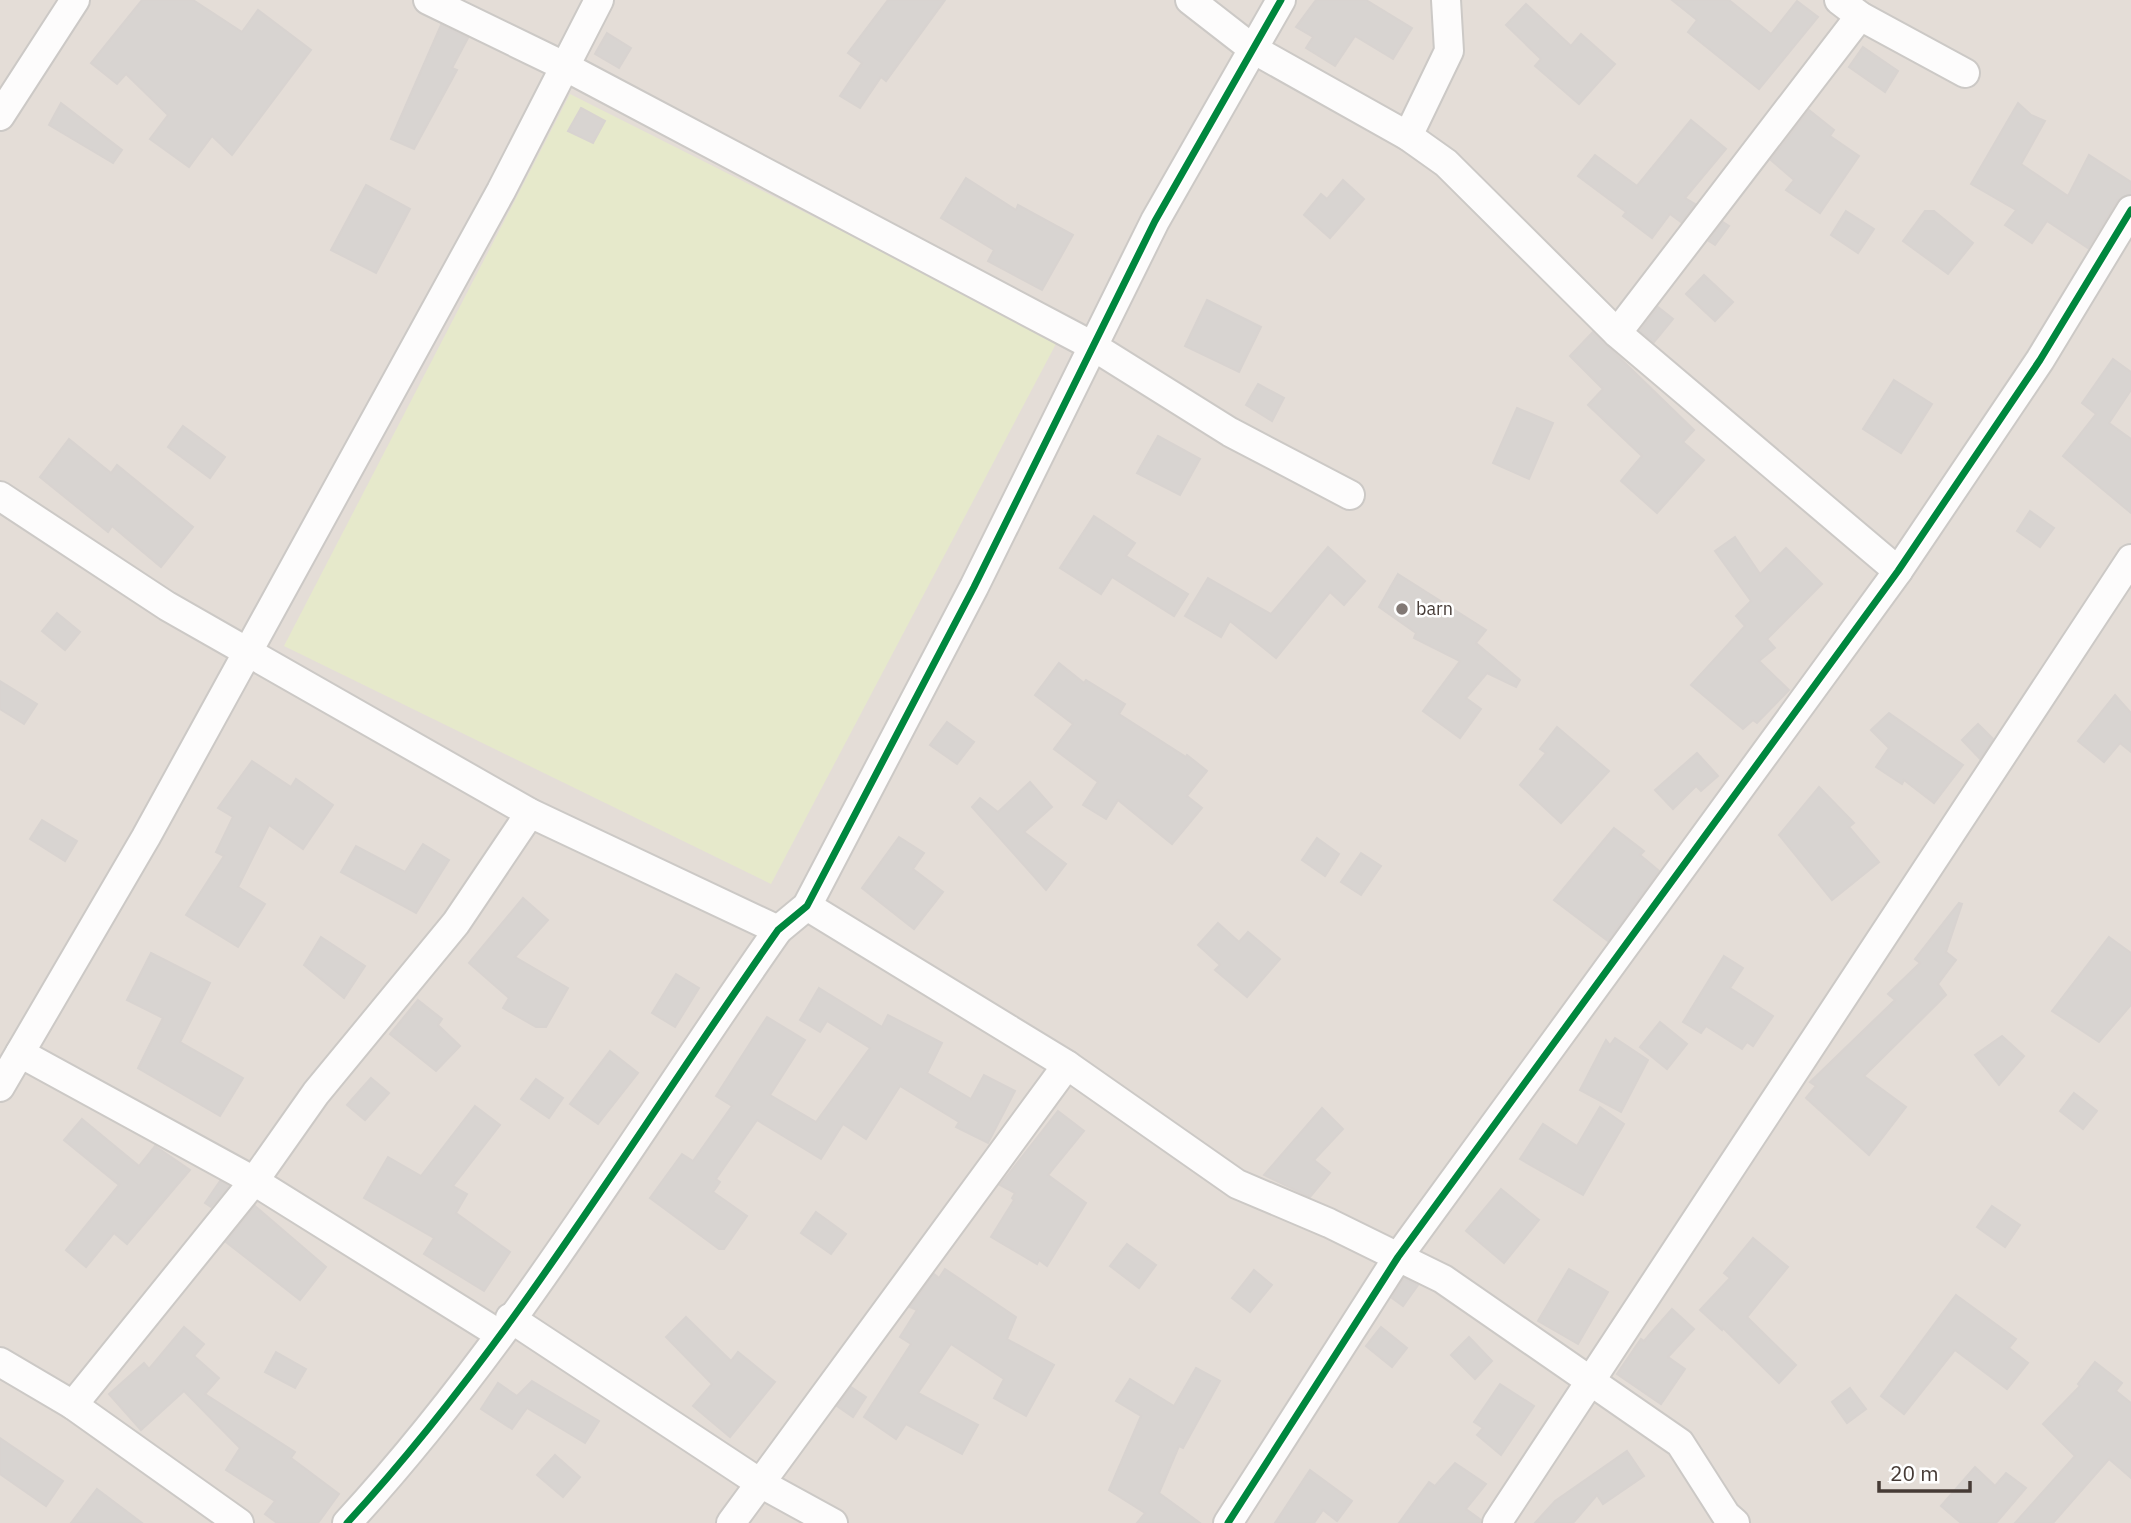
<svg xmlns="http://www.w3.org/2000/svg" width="2131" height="1523" font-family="'IBM Plex Sans',sans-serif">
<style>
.residential{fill:#e4ddd7}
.grass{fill:#e6e9cb}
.building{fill:#d8d4d1;stroke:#d8d3d0;stroke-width:2}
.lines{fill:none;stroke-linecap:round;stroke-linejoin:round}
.street-casing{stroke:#ccc9c6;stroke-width:32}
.street{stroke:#fdfcfc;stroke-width:28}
.cycleway-casing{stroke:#fff;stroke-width:11}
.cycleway{stroke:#00873e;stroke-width:7}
.poi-dot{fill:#827975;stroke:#fff;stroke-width:2.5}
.labels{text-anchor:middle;stroke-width:5;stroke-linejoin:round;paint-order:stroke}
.poi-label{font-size:18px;fill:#463b36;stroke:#fff;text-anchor:start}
</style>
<rect width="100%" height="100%" fill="#f0edea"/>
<rect class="residential" x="0" y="0" width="2131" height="1523"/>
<path class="grass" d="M570,94L1058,340L771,884L284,646Z"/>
<g class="building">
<path d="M142,0H193L242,32L258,10L311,50L232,155L212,136L189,167L150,139L168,115L126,74L117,84L91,63Z"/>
<path d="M888,0H945L886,81L881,77L860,108L840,96L862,63L848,53Z"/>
<path d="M1316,0H1366L1412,28L1393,59L1355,36L1335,66L1306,48L1313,37L1296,27Z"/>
<path d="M1672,0H1729L1771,34L1797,1L1818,17L1759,89L1688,32L1697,20Z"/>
<path d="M1526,4L1571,46L1581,34L1615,64L1579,104L1535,66L1541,59L1506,25Z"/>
<path d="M441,25L468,38L452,68L457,70L414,149L391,139Z"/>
<path d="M607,33L631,48L619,68L595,54Z"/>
<path d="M1863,47L1898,71L1885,92L1849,67Z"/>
<path d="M61,103L122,150L113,163L49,125Z"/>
<path d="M2018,103L2031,115L2045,121L2021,164L2068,196L2089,155L2131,182V193L2117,201L2088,248L2047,221L2032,243L2005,225L2016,210L1971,184Z"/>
<path d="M581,108L605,121L593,143L568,131Z"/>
<path d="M1809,110L1834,130L1830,136L1859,156L1820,213L1786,190L1794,180L1771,160Z"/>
<path d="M1691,120L1726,149L1685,198L1695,204L1681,222L1670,214L1652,238L1623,216L1626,212L1578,176L1595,155L1637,186Z"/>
<path d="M966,178L1016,210L1018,205L1073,235L1042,290L988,261L994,250L941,218Z"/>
<path d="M1343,180L1364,199L1330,238L1304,215L1321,194L1327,199Z"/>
<path d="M366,185L410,209L376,273L331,250Z"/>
<path d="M1846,211L1874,229L1858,253L1831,235Z"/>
<path d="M1925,211H1934L1973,243L1948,274L1903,241Z"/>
<path d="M1723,222L1729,226L1715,245L1709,241Z"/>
<path d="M1704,275L1733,302L1715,321L1686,294Z"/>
<path d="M1207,300L1261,327L1239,372L1185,346Z"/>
<path d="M1658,307L1673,319L1654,342L1640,331Z"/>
<path d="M1593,332L1694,430L1683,442L1704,460L1657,513L1621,481L1642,456L1588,405L1603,389L1570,356Z"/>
<path d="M2113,359L2131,372V390L2109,423L2131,439V513L2063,456L2096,414L2082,403Z"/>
<path d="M1894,380L1932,404L1901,453L1863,429Z"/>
<path d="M1258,384L1284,398L1272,421L1246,405Z"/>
<path d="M1517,408L1553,423L1529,479L1493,463Z"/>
<path d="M183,426L225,457L210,478L168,447Z"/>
<path d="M1158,436L1200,459L1180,495L1137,473Z"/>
<path d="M69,439L111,473L117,465L193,527L161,567L112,526L108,532L40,477Z"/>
<path d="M2030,511L2054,528L2040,547L2017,531Z"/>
<path d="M1094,516L1135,543L1126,556L1188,594L1174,616L1112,577L1101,594L1060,568Z"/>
<path d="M1735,537L1760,574L1786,548L1822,584L1767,639L1775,648L1759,661L1789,690L1757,723L1753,720L1743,729L1691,685L1745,626L1736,616L1751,601L1715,551Z"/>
<path d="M1328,547L1365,581L1344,605L1330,592L1276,658L1230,621L1221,637L1185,616L1208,578L1271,614Z"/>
<path d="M1398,574L1486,630L1476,643L1520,680L1516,687L1487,673L1466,698L1481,709L1460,738L1423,711L1460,661L1414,638L1416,633L1379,607Z"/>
<path d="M57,613L80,632L65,650L42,631Z"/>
<path d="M1059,663L1084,683L1086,680L1125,704L1119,714L1186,757L1187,755L1207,771L1187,796L1202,808L1172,844L1118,800L1106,819L1083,805L1098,782L1054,749L1073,724L1035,695Z"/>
<path d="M0,681L37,704L24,724L0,709Z"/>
<path d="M2115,695L2131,713V752L2120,743L2104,762L2078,741Z"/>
<path d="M1889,713L1963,765L1934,803L1904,780L1902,784L1876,767L1889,748L1871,730Z"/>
<path d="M947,722L974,742L957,764L930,745Z"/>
<path d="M1978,724L1993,739L1980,759L1962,740Z"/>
<path d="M1557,727L1609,771L1561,823L1520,785L1546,753L1540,749Z"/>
<path d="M1697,753L1718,776L1701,791L1696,786L1673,809L1655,790Z"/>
<path d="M252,761L291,787L296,779L333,805L303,849L269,825L238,887L265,904L238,947L186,915L224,856L216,852L233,817L218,808Z"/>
<path d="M1030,782L1052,807L1024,832L1066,864L1046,890L972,807L980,798L998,812Z"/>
<path d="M1819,787L1854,823L1849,827L1879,862L1832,900L1779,835Z"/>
<path d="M42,820L77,841L65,861L30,839Z"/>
<path d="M1614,828L1644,851L1640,855L1659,871L1608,941L1554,900Z"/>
<path d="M899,837L924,853L913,869L943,892L914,929L862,888Z"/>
<path d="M1317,838L1339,854L1325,876L1302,860Z"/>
<path d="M423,844L449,860L416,913L341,872L356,846L405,872Z"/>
<path d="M1361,853L1381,866L1361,895L1341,882Z"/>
<path d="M523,898L548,920L515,957L568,988L546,1027H536L503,1008L509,998L469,963Z"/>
<path d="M1959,903L1962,904L1946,952L1956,960L1938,984L1946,995L1864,1076L1906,1107L1869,1155L1806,1098L1816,1086L1810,1082L1895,1000L1888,994L1920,963L1915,959Z"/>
<path d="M1218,923L1239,942L1248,932L1280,959L1247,997L1215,970L1220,965L1198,945Z"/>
<path d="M321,937L365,966L344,998L304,965Z"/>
<path d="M2109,937L2131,953V1005L2099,1042L2052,1011Z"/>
<path d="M151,953L210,983L180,1042L243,1078L220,1116L138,1068L163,1018L127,1000Z"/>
<path d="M1724,956L1743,968L1730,988L1773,1016L1753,1046L1747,1042L1742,1049L1706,1026L1701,1033L1683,1022Z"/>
<path d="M676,974L699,988L675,1027L652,1013Z"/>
<path d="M819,988L882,1027L888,1015L942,1043L927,1073L971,1099L984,1075L1015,1091L988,1143L956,1127L959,1122L900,1086L866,1139L843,1124L821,1159L757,1120L716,1179L720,1182L713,1192L747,1216L724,1249H719L650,1198L682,1154L693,1161L732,1106L716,1096L767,1017L805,1040L770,1095L816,1122L870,1048L827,1021L820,1032L800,1020Z"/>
<path d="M418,1000L442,1019L438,1025L460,1046L436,1071L390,1034Z"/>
<path d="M1660,1022L1687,1044L1667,1069L1640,1047Z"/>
<path d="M2002,1036L2024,1056L1999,1085L1975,1055Z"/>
<path d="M1615,1038L1648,1060L1621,1112L1580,1090L1606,1040L1610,1045Z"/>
<path d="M610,1051L638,1073L598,1124L570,1104Z"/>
<path d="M371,1078L389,1093L365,1120L347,1105Z"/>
<path d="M536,1079L563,1098L549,1118L521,1099Z"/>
<path d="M2074,1093L2097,1111L2083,1129L2060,1111Z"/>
<path d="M475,1106L500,1125L453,1186L467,1194L456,1213L510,1252L484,1291L424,1254L434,1238L364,1198L388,1157L421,1176Z"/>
<path d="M1600,1107L1624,1124L1583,1195L1520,1159L1543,1124L1577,1146Z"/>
<path d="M1322,1108L1343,1129L1314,1160L1330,1173L1310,1197L1264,1175Z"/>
<path d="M1058,1111L1084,1131L1048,1175L1086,1203L1047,1266L1039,1260L1037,1264L991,1237L1014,1200L1012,1198L1015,1193L1000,1185Z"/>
<path d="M82,1119L139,1166L155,1146L190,1170L127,1244L114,1233L86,1267L66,1250L119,1185L64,1140Z"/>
<path d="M220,1181L229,1186L211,1207L205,1203Z"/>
<path d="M1501,1189L1539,1220L1504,1263L1466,1231Z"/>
<path d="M255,1206L326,1267L300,1300L226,1242Z"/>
<path d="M1992,1206L2020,1225L2005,1247L1977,1227Z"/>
<path d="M816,1212L846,1234L831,1254L801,1233Z"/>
<path d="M1753,1238L1788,1267L1747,1317L1796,1365L1779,1383L1723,1328L1722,1330L1700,1310L1730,1278L1724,1273Z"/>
<path d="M1127,1244L1156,1265L1139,1288L1110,1266Z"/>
<path d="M945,1269L1016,1317L1007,1339L1054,1365L1026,1416L994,1398L1004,1379L951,1344L918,1393L978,1425L962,1454L906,1424L896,1439L864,1417L911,1344L900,1337L917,1310L910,1307L934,1274L939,1278Z"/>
<path d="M1569,1269L1608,1292L1578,1344L1538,1321Z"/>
<path d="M1254,1270L1272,1285L1250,1312L1232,1298Z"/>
<path d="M1404,1278L1418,1285L1403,1306L1392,1298Z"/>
<path d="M1956,1295L2016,1339L2009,1348L2028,1363L2007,1389L1955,1350L1904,1414L1881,1396Z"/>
<path d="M1672,1309L1694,1329L1668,1357L1685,1369L1661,1404L1617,1374L1641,1339L1644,1341Z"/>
<path d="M686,1317L731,1361L738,1352L775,1382L730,1437L693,1406L712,1384L666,1337Z"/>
<path d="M184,1327L204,1344L194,1356L219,1378L205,1394L295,1452L291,1458L339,1494L318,1523H277L265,1514L275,1501L226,1470L240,1448L184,1391L141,1430L109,1394L144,1363L149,1369Z"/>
<path d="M1381,1327L1407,1348L1392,1367L1366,1346Z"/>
<path d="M1469,1337L1492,1361L1475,1379L1451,1355Z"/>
<path d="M276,1352L306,1369L295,1388L265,1372Z"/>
<path d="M2095,1362L2122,1383L2116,1391L2131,1403V1478L2109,1459L2053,1523H2015L2075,1456L2043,1424L2080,1386L2078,1384Z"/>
<path d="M1196,1368L1220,1381L1183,1448L1179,1446L1159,1493L1200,1523H1137L1145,1513L1109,1490L1141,1416L1116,1401L1130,1379L1174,1406Z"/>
<path d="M532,1381L599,1421L585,1443L527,1408L512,1429L481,1409L498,1383L517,1396Z"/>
<path d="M1500,1384L1534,1406L1501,1455L1477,1435L1483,1428L1474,1422Z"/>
<path d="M851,1387L866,1397L853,1417L837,1406Z"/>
<path d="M1850,1388L1866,1409L1847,1423L1832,1402Z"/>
<path d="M0,1438L63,1481L46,1506L0,1474Z"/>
<path d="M1627,1451L1644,1476L1603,1504L1597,1495L1573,1523H1535L1555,1501Z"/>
<path d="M555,1455L580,1477L563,1497L537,1475Z"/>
<path d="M1455,1463L1486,1484L1466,1509L1481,1520V1523H1399L1429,1482L1435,1486Z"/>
<path d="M1975,1467L1995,1486L2006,1473L2026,1488L1996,1523H1961L1941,1506Z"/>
<path d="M1310,1470L1352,1501L1337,1521L1323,1510L1314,1523H1275Z"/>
<path d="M97,1489L142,1523H71Z"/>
</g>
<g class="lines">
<defs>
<g id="street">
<path d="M428,0L566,67L1091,345L1230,432L1350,495"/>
<path d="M1190,0L1253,49L1408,136L1446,163L1617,333L1898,571"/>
<path d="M1839,0L1860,16L1965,73"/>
<path d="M0,116L75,0"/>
<path d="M1408,136L1449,51L1446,0"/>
<path d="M1617,333L1860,16"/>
<path d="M0,496L167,606L530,813L778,930"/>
<path d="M807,906L1067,1065L1237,1184L1329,1223L1443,1279L1680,1443L1726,1515L1735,1523"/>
<path d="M20,1053L254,1181L499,1334"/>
<path d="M0,1087L146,837L501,191L599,0"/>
<path d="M510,1318L760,1483L833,1523"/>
<path d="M0,1362L73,1405L239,1523"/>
<path d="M73,1405L254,1181L316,1093L456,923L530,813"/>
<path d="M347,1523C513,1343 638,1129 778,930L807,906L974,587L1155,221L1281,0"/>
<path d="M731,1523L1067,1065"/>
<path d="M1228,1523L1398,1257L1898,571L2040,360L2131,210"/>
<path d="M1497,1523L2131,559"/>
</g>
</defs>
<use href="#street" class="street-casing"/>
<use href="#street" class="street"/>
<defs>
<g id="cycleway">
<path d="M347,1523C513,1343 638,1129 778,930L807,906L974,587L1155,221L1281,0"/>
<path d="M1228,1523L1398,1257L1898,571L2040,360L2131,210"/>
</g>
</defs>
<use href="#cycleway" class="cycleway-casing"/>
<use href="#cycleway" class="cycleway"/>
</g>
<circle class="poi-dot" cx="1402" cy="609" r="7"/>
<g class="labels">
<g class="poi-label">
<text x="1416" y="615">barn</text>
</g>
</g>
<path d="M1879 1481v10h91v-10" fill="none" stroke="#463b36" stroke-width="3.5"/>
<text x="1890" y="1481" font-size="21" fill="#463b36" stroke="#ffffff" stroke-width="5" paint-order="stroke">20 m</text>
</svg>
